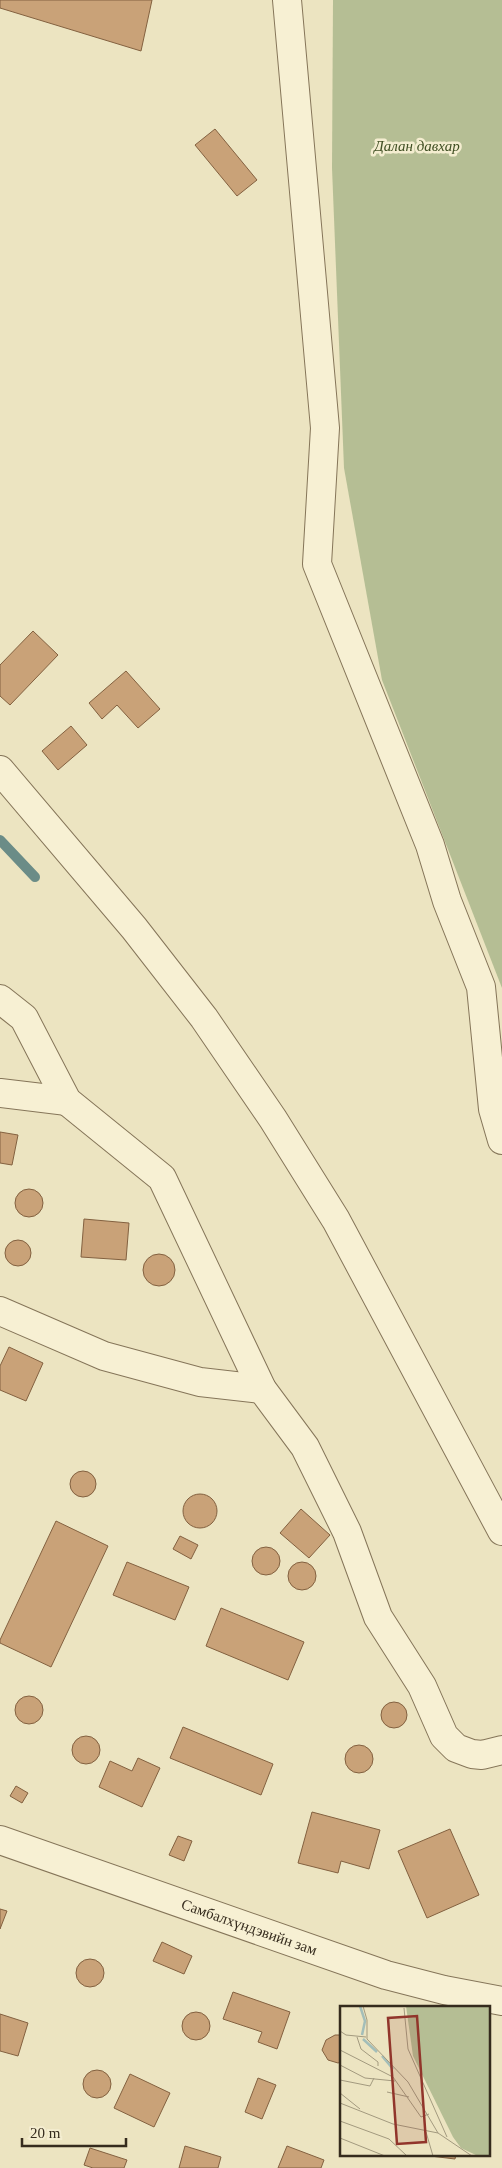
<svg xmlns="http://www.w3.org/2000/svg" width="502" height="2168" font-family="Georgia,serif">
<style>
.cemetery{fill:#b5be94}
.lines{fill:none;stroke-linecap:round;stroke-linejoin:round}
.stream{stroke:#6b8c87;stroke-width:10}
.building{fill:#c9a278;stroke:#836140}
.minor-casing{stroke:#857559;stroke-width:30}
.minor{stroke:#f7f0d3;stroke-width:28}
.labels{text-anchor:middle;stroke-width:5;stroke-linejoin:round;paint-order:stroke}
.park-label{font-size:15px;font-style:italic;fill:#415024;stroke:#f4edd0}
.street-label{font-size:15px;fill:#352b1d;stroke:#f4edd0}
.inset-river{fill:none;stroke:#a3beb9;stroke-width:2.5}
.inset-road{fill:none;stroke:#a39a7f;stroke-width:1}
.view{fill:#91352b;fill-opacity:0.15;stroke:#91352b;stroke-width:2.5}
.inset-edge{fill:none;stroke:#352b1d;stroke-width:2.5}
</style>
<rect width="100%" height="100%" fill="#ece4c1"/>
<path class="cemetery" d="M333,0H502V988L382,680L344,468L332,168Z"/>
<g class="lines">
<path class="stream" d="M0,840L35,877"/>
</g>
<g class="building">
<path d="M0,0H152L141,51L0,8Z"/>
<path d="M215,129L257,180L237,196L195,145Z"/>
<path d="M33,631L58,655L10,705L0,696V665Z"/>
<path d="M126,671L160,709L138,728L117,705L102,719L89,703Z"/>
<path d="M71,726L87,745L58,770L42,751Z"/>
<path d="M0,1132L18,1135L12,1165L0,1163Z"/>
<circle cx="29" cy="1203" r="14"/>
<path d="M84,1219L129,1223L126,1260L81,1257Z"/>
<circle cx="18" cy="1253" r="13"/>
<circle cx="159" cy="1270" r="16"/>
<path d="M9,1347L43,1363L26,1401L0,1390V1366Z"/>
<circle cx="83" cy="1484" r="13"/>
<circle cx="200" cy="1511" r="17"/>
<path d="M301,1509L330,1535L309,1558L280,1533Z"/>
<path d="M56,1521L108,1546L51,1667L0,1643V1640Z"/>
<path d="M180,1536L198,1545L191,1559L173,1549Z"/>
<circle cx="266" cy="1561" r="14"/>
<circle cx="302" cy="1576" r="14"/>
<path d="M127,1562L189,1587L175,1620L113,1595Z"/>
<path d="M221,1608L304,1642L288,1680L206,1646Z"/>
<circle cx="29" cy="1710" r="14"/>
<circle cx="394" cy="1715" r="13"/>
<path d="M183,1727L273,1764L261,1795L170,1758Z"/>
<circle cx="86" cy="1750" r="14"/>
<circle cx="359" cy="1759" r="14"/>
<path d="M138,1758L160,1768L142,1807L99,1787L110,1761L132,1771Z"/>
<path d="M16,1786L28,1793L22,1803L10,1796Z"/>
<path d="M312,1812L380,1830L369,1869L341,1861L338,1873L298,1863Z"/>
<path d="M450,1829L479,1895L427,1918L398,1851Z"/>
<path d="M178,1836L192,1841L184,1861L169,1855Z"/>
<path d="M0,1909L7,1911L0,1929Z"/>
<path d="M162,1942L192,1956L184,1974L153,1961Z"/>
<circle cx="90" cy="1973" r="14"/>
<path d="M233,1992L290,2012L277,2049L258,2042L262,2032L223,2019Z"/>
<circle cx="196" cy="2026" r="14"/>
<path d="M0,2014L28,2023L18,2056L0,2051Z"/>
<path d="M335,2035H341V2062L338,2063L328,2060L322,2050L326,2040Z"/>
<circle cx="97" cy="2084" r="14"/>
<path d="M130,2074L170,2093L154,2127L114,2108Z"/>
<path d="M258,2078L276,2085L262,2119L245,2112Z"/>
<path d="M185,2146L221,2157L218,2168H179Z"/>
<path d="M287,2146L324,2160L321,2168H278Z"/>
<path d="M90,2148L127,2160L124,2168H93L84,2165Z"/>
<path d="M414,2154H456L455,2159Z"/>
</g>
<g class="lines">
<defs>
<g id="minor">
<path d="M287,0L325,428L317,564L430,845L447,901L481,987L493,1109L502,1140"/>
<path d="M0,770L134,928L204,1018L273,1119L336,1220L502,1531"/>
<path d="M0,999L24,1018L67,1101L162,1178L262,1389L305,1447L347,1532L378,1617L422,1686L444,1736L456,1748L472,1754L482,1755L502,1750"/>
<path d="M0,1093L67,1101"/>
<path d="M0,1311L104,1356L200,1382L262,1389"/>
<path id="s1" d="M0,1840L386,1975L444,1990L502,2001"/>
</g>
</defs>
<use href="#minor" class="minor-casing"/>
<use href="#minor" class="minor"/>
</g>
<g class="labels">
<g class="park-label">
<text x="417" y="151">Далан давхар</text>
</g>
<g class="street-label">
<text dy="5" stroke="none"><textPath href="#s1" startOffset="264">Самбалхүндэвийн зам</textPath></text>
</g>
</g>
<g transform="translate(340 2006)">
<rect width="150" height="150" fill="#ece4c1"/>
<path d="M66,0H150V150H138L121,142L113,131L73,50Z" fill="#b5be94"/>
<path class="inset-river" d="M20,0L25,15L22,29M23,33L37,46M42,50L53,63"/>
<path class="inset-road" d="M23,0L27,14V33L68,76L98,127M64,2L68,43L107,131M0,25L6,29L26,31M17,31L21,43L38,56V60M0,44L53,71L81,111L89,108M0,59L25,72L55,75M0,74L30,80L34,72M47,86L69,91M0,87L20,103M0,97L53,118L98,127L132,150M0,115L49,133L67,150M86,126L93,150M0,132L45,150"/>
<path class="view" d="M77,10L86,136L57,138L48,12Z"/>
<rect width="150" height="150" class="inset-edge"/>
</g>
<path d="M22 2138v8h104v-8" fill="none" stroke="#352b1d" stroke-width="2.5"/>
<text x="30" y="2138" font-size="15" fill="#352b1d" stroke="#f4edd0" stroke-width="4" paint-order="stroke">20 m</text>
</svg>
